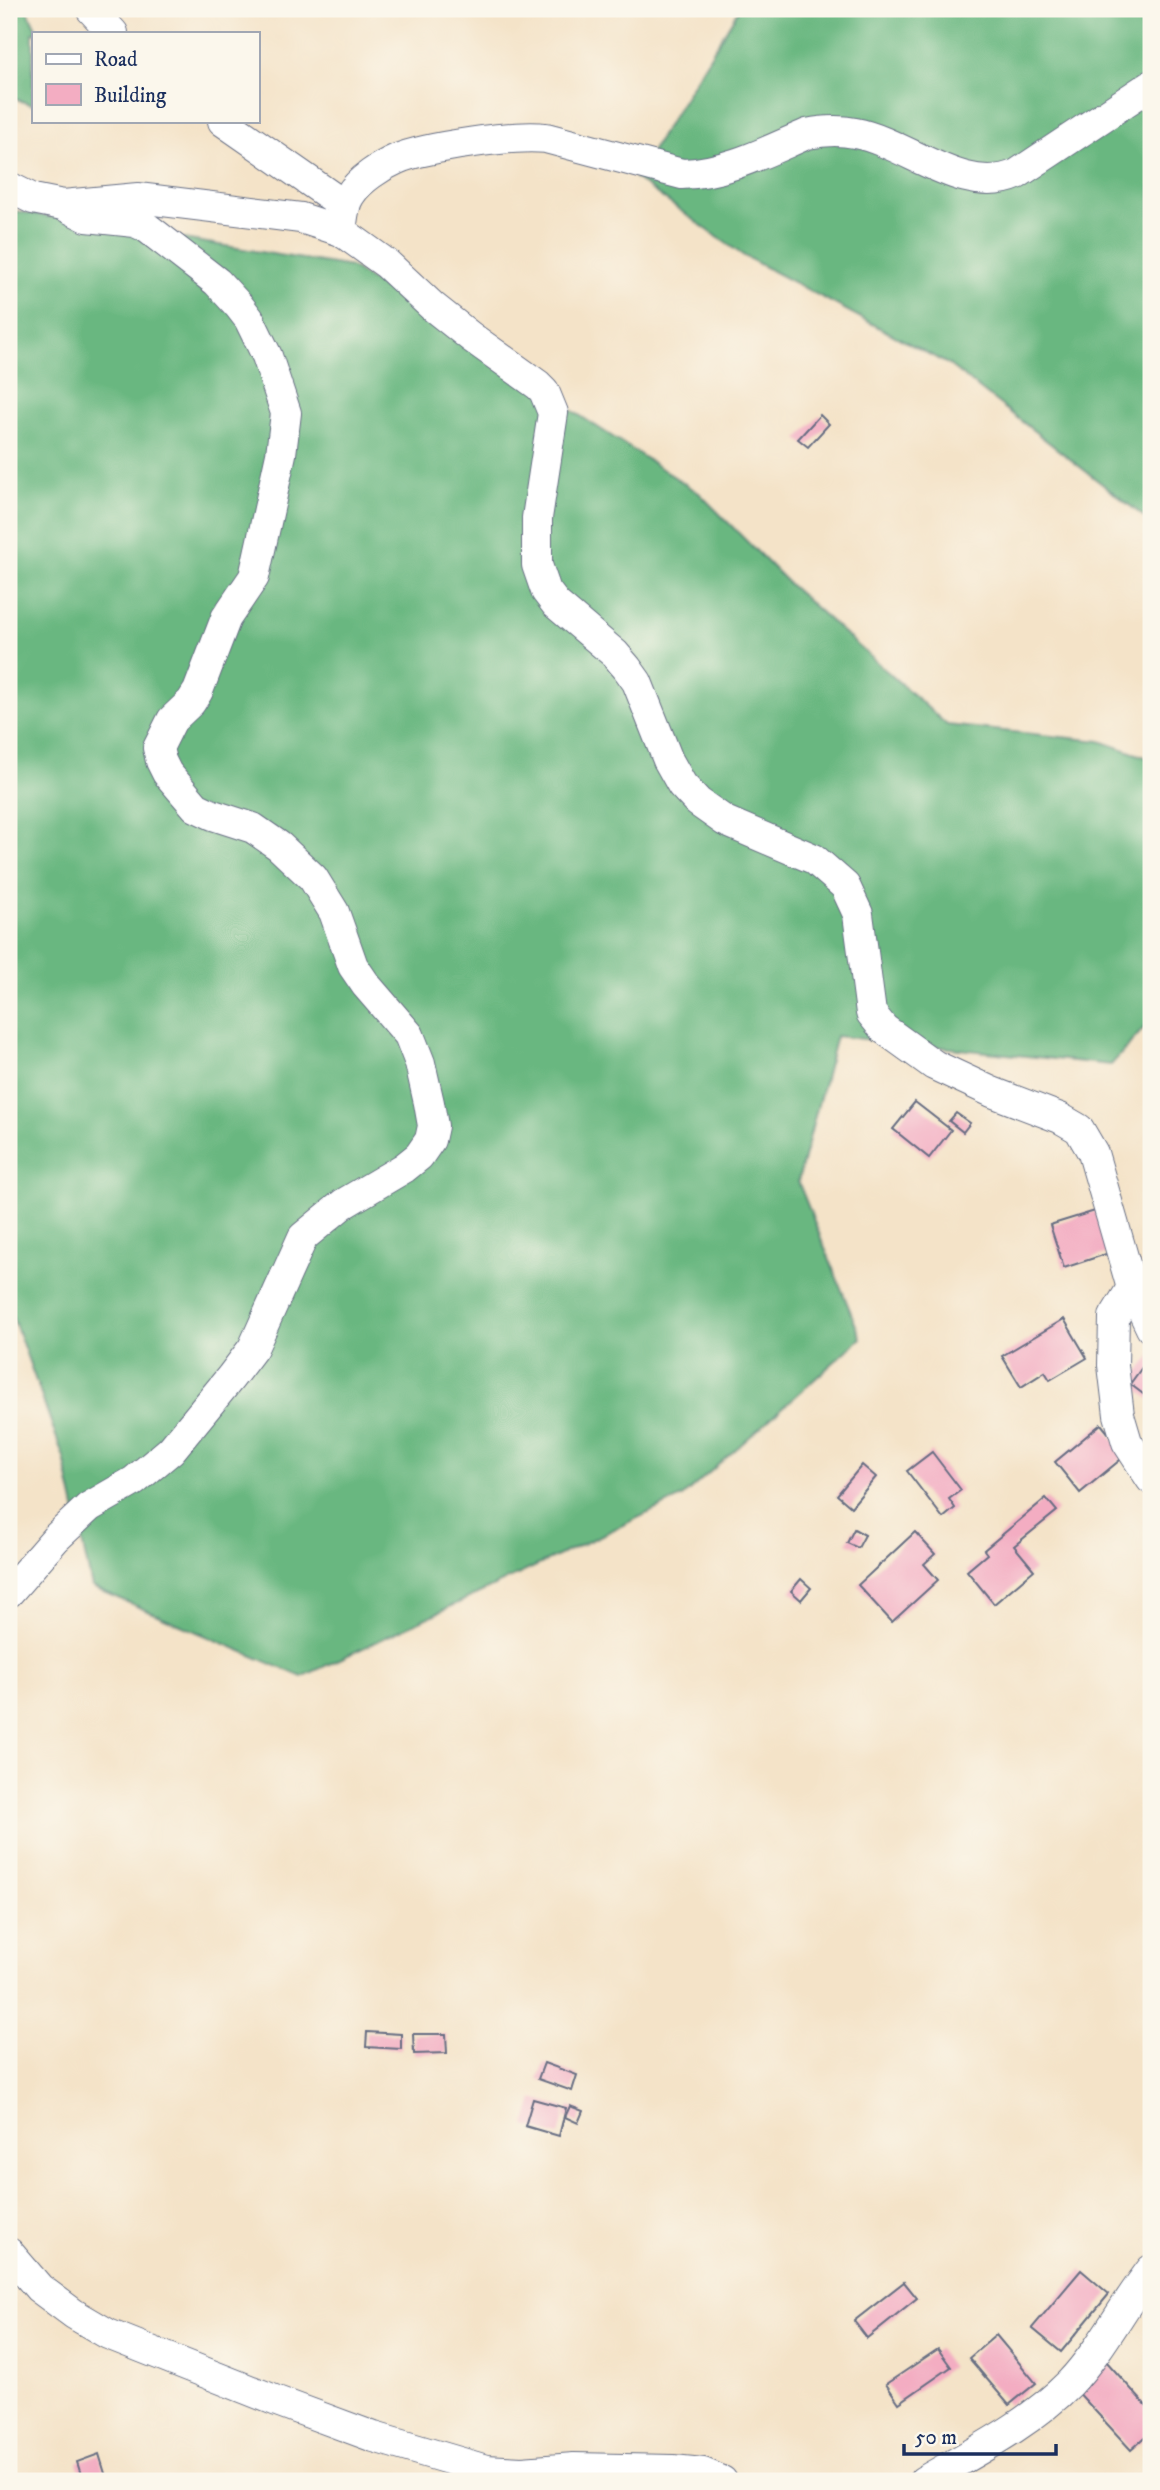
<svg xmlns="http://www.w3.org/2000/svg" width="1160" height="2490" font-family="'IM FELL DW Pica',serif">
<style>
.forest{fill:#69b780;stroke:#42736f;stroke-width:2}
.building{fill:#f3adc2}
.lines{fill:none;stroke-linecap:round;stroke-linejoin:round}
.minor-casing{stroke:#676e83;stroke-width:32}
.minor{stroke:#fff;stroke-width:30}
</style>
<rect width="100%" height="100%" fill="#fbf7ec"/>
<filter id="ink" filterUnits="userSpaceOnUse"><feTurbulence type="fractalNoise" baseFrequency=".0143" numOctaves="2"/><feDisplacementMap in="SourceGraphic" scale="14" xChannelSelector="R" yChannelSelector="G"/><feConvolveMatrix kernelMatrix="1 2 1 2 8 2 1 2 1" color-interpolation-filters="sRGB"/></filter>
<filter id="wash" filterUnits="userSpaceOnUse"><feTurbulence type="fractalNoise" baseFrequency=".00686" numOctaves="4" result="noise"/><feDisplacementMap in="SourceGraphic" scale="28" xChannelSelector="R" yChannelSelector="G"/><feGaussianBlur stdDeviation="1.57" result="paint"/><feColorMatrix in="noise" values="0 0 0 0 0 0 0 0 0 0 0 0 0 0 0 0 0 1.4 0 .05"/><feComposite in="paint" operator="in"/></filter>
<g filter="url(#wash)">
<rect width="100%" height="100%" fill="#f4e3c8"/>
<g class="forest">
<path d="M9,9H27L38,33H33V105L9,97Z"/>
<path d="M739,9H1151V522L948,364L744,256L635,178Z"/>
<path d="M9,210L351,267L699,493L791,586L947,725L1100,741L1151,759V1020L1111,1065L836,1036L798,1181L861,1338L682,1497L302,1677L92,1587L64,1458L9,1307Z"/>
</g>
<g id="blocks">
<g class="building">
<path d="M820,415L829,424L808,447L798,439Z"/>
<path d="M915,1102L951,1130L929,1158L893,1129Z"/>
<path d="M956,1113L970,1123L963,1132L949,1121Z"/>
<path d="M1095,1211L1109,1253L1064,1268L1050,1225Z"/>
<path d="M1064,1319L1087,1358L1050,1380L1045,1372L1021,1387L1002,1356Z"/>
<path d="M1151,1355V1400L1130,1384Z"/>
<path d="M1101,1424L1126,1455L1080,1493L1055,1462Z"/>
<path d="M932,1452L961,1490L949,1499L955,1508L943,1518L907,1471Z"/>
<path d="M862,1465L876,1477L851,1507L837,1495Z"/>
<path d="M1046,1498L1057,1511L1014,1546L1034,1570L994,1604L967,1571L987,1554L984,1550Z"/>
<path d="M854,1529L865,1535L858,1548L847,1543Z"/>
<path d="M915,1532L935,1554L924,1564L938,1580L892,1622L858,1585Z"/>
<path d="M801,1579L811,1588L801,1600L791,1591Z"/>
<path d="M367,2032L401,2034V2049L366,2047Z"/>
<path d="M413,2034H446L447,2053L414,2054Z"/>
<path d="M544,2063L577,2075L572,2091L538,2079Z"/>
<path d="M533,2099L566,2108L559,2136L525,2126Z"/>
<path d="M570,2106L583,2111L578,2123L565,2117Z"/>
<path d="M1081,2270L1109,2294L1061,2352L1032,2328Z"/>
<path d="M904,2282L917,2298L867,2338L854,2321Z"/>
<path d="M996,2335L1036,2383L1009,2405L969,2358Z"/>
<path d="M938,2349L951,2367L899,2403L886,2384Z"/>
<path d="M1106,2361L1149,2409L1151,2407V2432L1131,2450L1075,2389Z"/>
<path d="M99,2454L107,2480L83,2481L77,2462Z"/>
</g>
</g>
</g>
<g filter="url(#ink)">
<use href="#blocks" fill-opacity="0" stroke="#676e83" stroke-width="2"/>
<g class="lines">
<defs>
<g id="minor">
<path d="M91,9L113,33"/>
<path d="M223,121L345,206"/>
<path d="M9,187L33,199L63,205L138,198L301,218L341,231L387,264L432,306L471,337L538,385L544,391L553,413L537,518V565L546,591L556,604L615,654L627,668L637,682L668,760L682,785L698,802L725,821L814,859L845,886L858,914L871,1013L884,1029L934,1065L992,1092L1060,1118L1079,1129L1093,1153L1132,1288L1151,1328"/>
<path d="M341,231C343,219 343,205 350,195C359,180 381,166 397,159C426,147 516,134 546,138L682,174C726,173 767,151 807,134C822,131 840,130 855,133C908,143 964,198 1017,174L1151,85"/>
<path d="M1132,1288L1114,1317L1113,1365L1119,1415L1127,1442L1151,1479"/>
<path d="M9,1592L56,1538L89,1507L134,1481L171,1450L231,1377L253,1348L303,1237L343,1204L404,1168L419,1156L430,1140L433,1126L429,1103L420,1063L409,1035L366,985L353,966L334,912L313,878L279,846L253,828L213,815L196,807L167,773L161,761L158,748L172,720L191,702L198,691L226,618L254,577L281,454L286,413L267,356L249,319L239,306L217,282L146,227L135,222L87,217L63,205"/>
<path d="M9,2253L39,2288L74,2314L108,2334L277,2401L374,2437L486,2470L522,2472L574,2468L673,2470L703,2473L722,2481"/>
<path d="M924,2481C974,2452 1030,2424 1070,2383C1101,2350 1123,2306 1151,2270"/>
</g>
</defs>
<use href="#minor" class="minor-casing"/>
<use href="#minor" class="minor"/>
</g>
</g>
<rect width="1160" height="2490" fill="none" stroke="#fbf7ec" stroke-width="35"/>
<rect x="32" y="32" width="228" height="91" fill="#fbf7ec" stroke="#a1a7b3" stroke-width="2"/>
<rect x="46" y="54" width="35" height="10" fill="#ffffff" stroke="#a1a7b3" stroke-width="2"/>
<text x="94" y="66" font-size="21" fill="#1b2f5e">Road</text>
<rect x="46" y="84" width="35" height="21" fill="#f3adc2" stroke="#a1a7b3" stroke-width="2"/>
<text x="94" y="102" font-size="21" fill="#1b2f5e">Building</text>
<path d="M904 2444v10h152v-10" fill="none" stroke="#1b2f5e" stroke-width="3.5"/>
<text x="915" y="2444" font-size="21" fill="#1b2f5e" stroke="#fbf7ec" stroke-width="5" paint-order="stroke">50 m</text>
</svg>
